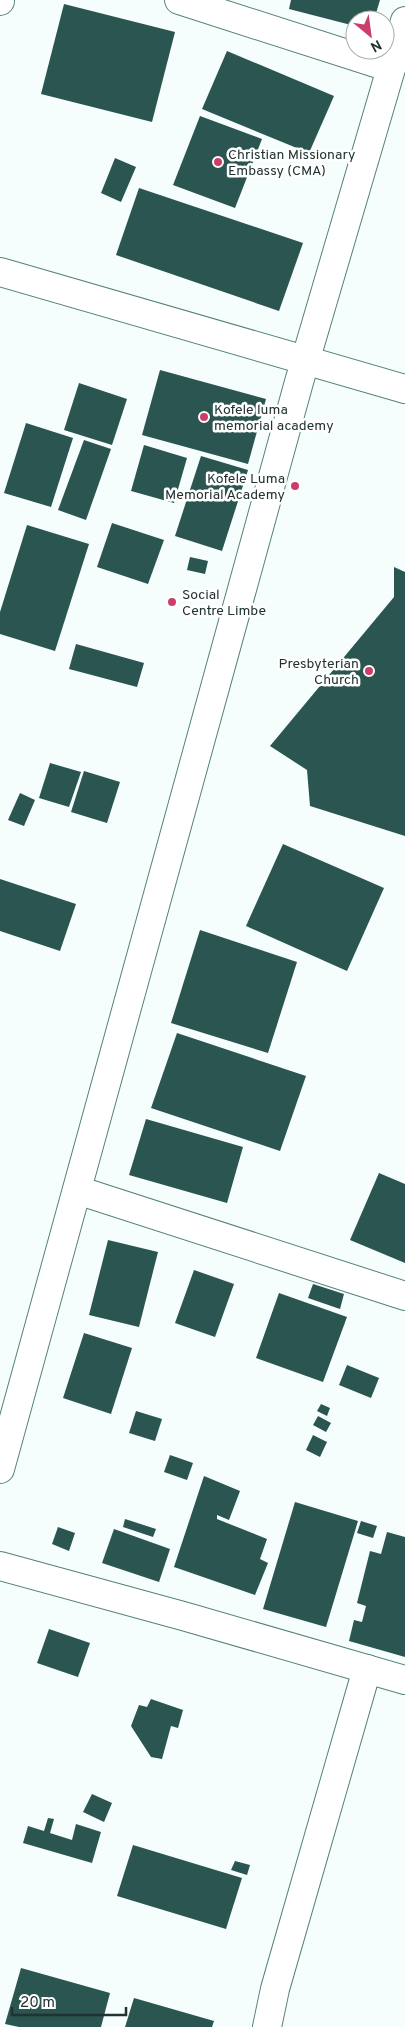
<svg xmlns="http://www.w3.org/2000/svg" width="405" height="2027" font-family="Overpass,sans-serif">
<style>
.building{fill:#2a5550}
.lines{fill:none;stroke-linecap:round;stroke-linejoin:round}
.minor-casing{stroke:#56817c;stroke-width:30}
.tertiary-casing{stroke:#56817c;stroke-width:30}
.minor{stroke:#fff;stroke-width:28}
.tertiary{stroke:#fff;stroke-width:28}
.poi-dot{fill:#cc3e6a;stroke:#fff;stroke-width:2}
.labels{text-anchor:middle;stroke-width:5;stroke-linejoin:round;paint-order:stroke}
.poi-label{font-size:14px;fill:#213331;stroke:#fff;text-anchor:start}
</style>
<rect width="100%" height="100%" fill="#f5fefc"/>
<g class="building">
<path d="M291,0H380L374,20H355V26L289,9Z"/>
<path d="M64,4L175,32L152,122L41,94Z"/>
<path d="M227,51L334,96L309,153L202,109Z"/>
<path d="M200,116L262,139L235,208L173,185Z"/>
<path d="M115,158L136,167L121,202L101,193Z"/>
<path d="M139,188L303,243L279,311L116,255Z"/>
<path d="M160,370L266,399L248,464L142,435Z"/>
<path d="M79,383L127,399L112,445L64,430Z"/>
<path d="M26,423L73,438L51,507L4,493Z"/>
<path d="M84,440L111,449L86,520L58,510Z"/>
<path d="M144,445L187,458L174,503L131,491Z"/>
<path d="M201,456L248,470L222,551L175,536Z"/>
<path d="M112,523L164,540L148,584L97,567Z"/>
<path d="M27,525L89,544L55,651L0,634V612Z"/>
<path d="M190,557L208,561L205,574L187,570Z"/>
<path d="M394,567L405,572V836L310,806L307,770L270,746L394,597Z"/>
<path d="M76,644L144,663L137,687L69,669Z"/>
<path d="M50,763L81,772L69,807L39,798Z"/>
<path d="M84,771L120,782L107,823L71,812Z"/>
<path d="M20,793L35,800L24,826L8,820Z"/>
<path d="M283,844L384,888L347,971L246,926Z"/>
<path d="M0,879L76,904L60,951L0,931Z"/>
<path d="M200,930L297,962L268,1053L171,1023Z"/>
<path d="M177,1033L306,1076L280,1151L151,1108Z"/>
<path d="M146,1119L243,1147L227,1203L129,1175Z"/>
<path d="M379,1173L405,1184V1263L350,1240Z"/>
<path d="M108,1240L158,1252L139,1327L89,1315Z"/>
<path d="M194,1270L234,1284L215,1337L175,1323Z"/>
<path d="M313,1284L344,1294L340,1309L308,1298Z"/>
<path d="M279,1293L347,1317L323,1382L256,1358Z"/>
<path d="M84,1333L132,1348L111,1414L63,1398Z"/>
<path d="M347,1365L379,1378L371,1398L339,1385Z"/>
<path d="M321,1404L330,1408L327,1416L317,1411Z"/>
<path d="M136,1411L162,1419L155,1441L129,1433Z"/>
<path d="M318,1416L331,1423L326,1432L313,1425Z"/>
<path d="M313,1435L327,1442L320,1457L306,1450Z"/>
<path d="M170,1455L193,1463L187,1480L164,1472Z"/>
<path d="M204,1476L240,1491L229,1520L217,1515V1519L267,1539L260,1559L268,1563L255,1595L174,1567Z"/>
<path d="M295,1502L358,1521L326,1627L263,1609Z"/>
<path d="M125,1519L156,1529L153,1537L123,1527Z"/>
<path d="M361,1521L377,1526L373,1538L357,1533Z"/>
<path d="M58,1527L75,1533L69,1551L52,1544Z"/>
<path d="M114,1529L170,1549L159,1582L102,1563Z"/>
<path d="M387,1532L405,1537V1657L349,1641L354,1620L362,1622L366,1606L357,1603L370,1551L381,1554Z"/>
<path d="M49,1629L90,1643L78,1677L37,1663Z"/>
<path d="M151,1699L183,1710L178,1728L171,1726L162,1759L151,1757L131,1726L139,1705L147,1707Z"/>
<path d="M92,1794L112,1803L104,1822L83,1812Z"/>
<path d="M48,1818L54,1819L50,1833L72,1840L76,1824L101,1832L92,1863L23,1843L28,1826L44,1831Z"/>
<path d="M133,1845L242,1878L226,1929L117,1896Z"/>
<path d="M235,1861L250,1865L247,1875L231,1870Z"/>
<path d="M21,1968L110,1993L101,2027H19L5,2024Z"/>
<path d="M134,1998L214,2021L212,2027H125Z"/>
</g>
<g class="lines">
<defs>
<g id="minor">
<path d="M179,0L391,68"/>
<path d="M0,1V0"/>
<path d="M77,1190L405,1296"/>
<path d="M0,1469L299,382L405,21"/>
<path d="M0,1566L183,1616L405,1680"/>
<path d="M267,2027L275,1989L367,1669"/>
</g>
<path id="tertiary" d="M0,272L405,389"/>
</defs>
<use href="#minor" class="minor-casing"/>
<use href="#tertiary" class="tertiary-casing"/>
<use href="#minor" class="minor"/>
<use href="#tertiary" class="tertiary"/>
</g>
<g class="poi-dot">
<circle cx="218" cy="162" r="5"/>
<circle cx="204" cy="417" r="5"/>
<circle cx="295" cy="486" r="5"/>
<circle cx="172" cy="602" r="5"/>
<circle cx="369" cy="671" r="5"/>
</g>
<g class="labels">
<g class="poi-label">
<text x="228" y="159">Christian Missionary<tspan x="228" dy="16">Embassy (CMA)</tspan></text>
<text x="214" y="414">Kofele luma<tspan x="214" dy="16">memorial academy</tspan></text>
<text x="285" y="483" text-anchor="end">Kofele Luma<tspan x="285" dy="16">Memorial Academy</tspan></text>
<text x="182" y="599">Social<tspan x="182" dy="16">Centre Limbe</tspan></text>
<text x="359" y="668" text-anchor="end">Presbyterian<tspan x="359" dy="16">Church</tspan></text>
</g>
</g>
<g transform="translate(370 35) rotate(151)"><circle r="24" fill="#ffffff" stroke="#a6adad"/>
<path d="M0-4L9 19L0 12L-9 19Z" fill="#cc3e6a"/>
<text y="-8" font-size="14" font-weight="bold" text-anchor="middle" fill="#213331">N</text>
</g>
<path d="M12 2007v8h114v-8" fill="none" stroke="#213331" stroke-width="2.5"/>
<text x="20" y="2007" font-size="15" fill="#213331" stroke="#ffffff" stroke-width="4" paint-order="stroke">20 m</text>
</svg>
